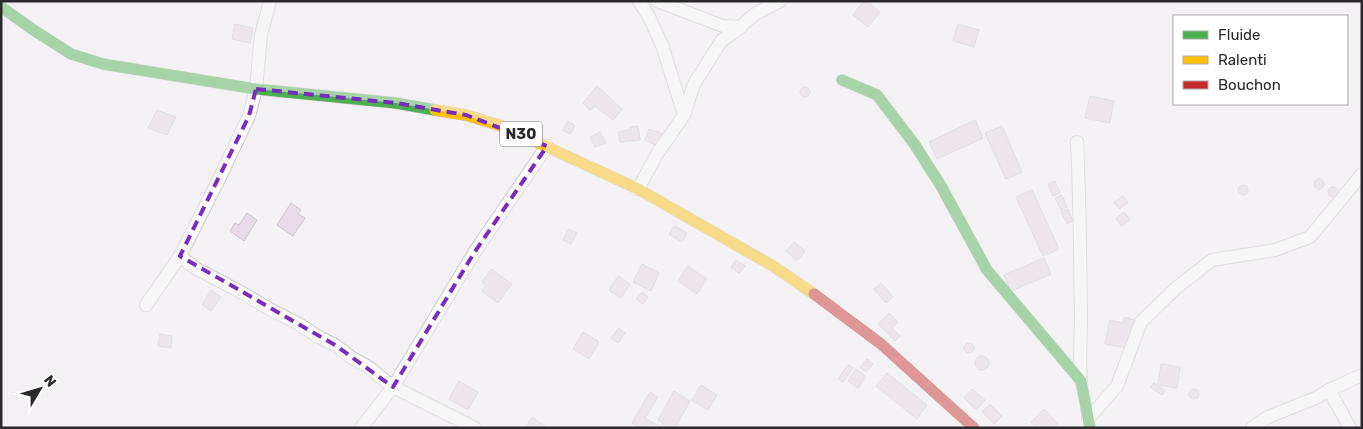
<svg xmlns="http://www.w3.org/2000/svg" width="1363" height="429" font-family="Rubik,sans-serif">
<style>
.building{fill:#e7dce7;stroke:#cccacc}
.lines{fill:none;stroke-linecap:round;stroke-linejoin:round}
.street-casing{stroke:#cccbcc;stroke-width:14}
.fast-casing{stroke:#cccbcc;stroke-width:12}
.slow-casing{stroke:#cccbcc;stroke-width:12}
.jam-casing{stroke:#cccbcc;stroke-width:12}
.street{stroke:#fdfdfd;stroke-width:12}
.fast{stroke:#4caf50;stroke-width:11}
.slow{stroke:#ffc107;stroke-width:11}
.jam{stroke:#c62828;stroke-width:11}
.marked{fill:none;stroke:#7b2cbf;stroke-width:4;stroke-dasharray:10 6;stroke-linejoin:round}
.labels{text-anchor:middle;stroke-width:4.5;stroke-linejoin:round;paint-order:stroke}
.shield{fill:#fff;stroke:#6b696b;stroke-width:1}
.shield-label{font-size:15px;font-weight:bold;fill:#2b292b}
</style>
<rect width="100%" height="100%" fill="#f3f1f3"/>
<g class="building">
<path d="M864,1H867L880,12L868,27L853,15Z"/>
<path d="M235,24L253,28L250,43L232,39Z"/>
<path d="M958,24L979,30L974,47L953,41Z"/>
<path d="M597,86L622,109L613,120L595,106L590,110L583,103Z"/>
<circle cx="805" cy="92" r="5"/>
<path d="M1090,96L1114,101L1110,123L1085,118Z"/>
<path d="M157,110L176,117L167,135L148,128Z"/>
<path d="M975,120L983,138L937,159L929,142Z"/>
<path d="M568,121L575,126L570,134L563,130Z"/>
<path d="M638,126L640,140L620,142L618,132L630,130V127Z"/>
<path d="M1002,126L1022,172L1006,179L985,133Z"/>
<path d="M649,129L663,134L658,146L645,140Z"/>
<path d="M600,132L606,143L595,147L590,137Z"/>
<circle cx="1319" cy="184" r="5"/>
<path d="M1055,181L1060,193L1053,196L1048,184Z"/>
<circle cx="1243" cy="190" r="5"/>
<circle cx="1333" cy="192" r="5"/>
<path d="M1032,190L1059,249L1043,256L1016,197Z"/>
<path d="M1062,195L1067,207L1061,210L1055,198Z"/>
<path d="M1123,196L1128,203L1119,209L1114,202Z"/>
<path d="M291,203L301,210L298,214L305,218L293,236L277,225Z"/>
<path d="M1068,209L1073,221L1067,224L1061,212Z"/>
<path d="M1124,212L1130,220L1121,226L1116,218Z"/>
<path d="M247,213L257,220L244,241L230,231L235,223L239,225Z"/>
<path d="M674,226L687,233L682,242L669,234Z"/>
<path d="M569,229L577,233L571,244L563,240Z"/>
<path d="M794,242L805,251L797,261L786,251Z"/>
<path d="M1044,258L1051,274L1011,291L1004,275Z"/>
<path d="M736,260L745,266L739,273L731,267Z"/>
<path d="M642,264L659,273L651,291L633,282Z"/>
<path d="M688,266L707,279L697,294L678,281Z"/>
<path d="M491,269L512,284L498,303L482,291L486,285L482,282Z"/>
<path d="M618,276L630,284L621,298L609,290Z"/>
<path d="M881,283L893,297L886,303L874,289Z"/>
<path d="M211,290L221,297L211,311L202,305Z"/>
<path d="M642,292L648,297L643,304L636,299Z"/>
<path d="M889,313L898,322L892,328L900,336L895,341L878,324Z"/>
<path d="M1124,317L1134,320L1128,348L1105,344L1110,320L1123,323Z"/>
<path d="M619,328L625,333L618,343L611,338Z"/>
<path d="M583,332L599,342L589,359L573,349Z"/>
<path d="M160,334L172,336L171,348L158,346Z"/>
<circle cx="969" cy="348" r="5"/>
<circle cx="982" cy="363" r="7"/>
<path d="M867,359L873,364L866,372L860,367Z"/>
<path d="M1161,364L1180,367L1177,388L1158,385Z"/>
<path d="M848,365L853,368L843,382L838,379Z"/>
<path d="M856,369L866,377L858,388L848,381Z"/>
<path d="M887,373L927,405L917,419L876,386Z"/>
<path d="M459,381L478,392L468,410L449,399Z"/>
<path d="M1154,383L1165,391L1162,395L1150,387Z"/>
<path d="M701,385L717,395L708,410L692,400Z"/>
<circle cx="1194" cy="394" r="5"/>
<path d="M972,389L985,400L976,410L964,398Z"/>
<path d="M674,391L690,401L675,428H641L632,423L650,392L658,397L645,418L661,427L663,423L658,420Z"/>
<path d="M990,404L1002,416L994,424L982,412Z"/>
<path d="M1044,409L1058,424L1054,428H1036L1031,422Z"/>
<path d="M532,417L547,428H525Z"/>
</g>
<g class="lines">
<defs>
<g id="street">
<path d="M639,1L649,17L662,45L684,115"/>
<path d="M657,1L723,26L741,27"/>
<path d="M1077,142C1080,200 1080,258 1081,316C1081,338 1079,359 1081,381"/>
<path d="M638,189L657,154L684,115L694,84L722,40L733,33L755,14L780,1"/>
<path d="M180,256L195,268L237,290L275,312L299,324L317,336L335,345L352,358L367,366L393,387L475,428"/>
<path d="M146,305L180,256L220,177L249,116L256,89L261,35L270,1"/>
<path d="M1329,390L1350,428"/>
<path d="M1088,419L1117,386L1141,322L1176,288L1212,260L1275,250L1310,237L1362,174"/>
<path d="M361,428L393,387L474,253L547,146"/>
<path d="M1252,428L1268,417L1318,397L1329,390L1362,375"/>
</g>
<g id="fast">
<path d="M1,7L32,29L71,54L103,64L256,89L396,103L435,110"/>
<path d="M842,80L877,95L915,145L941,186L987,270L1081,381L1090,428"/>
</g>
<path id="slow" d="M435,110L466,115L502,126L638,189L773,266L814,294"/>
<path id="jam" d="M814,294L881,344L974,428"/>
</defs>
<use href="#street" class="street-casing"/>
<use href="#fast" class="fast-casing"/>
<use href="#slow" class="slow-casing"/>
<use href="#jam" class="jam-casing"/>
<use href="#street" class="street"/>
<use href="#fast" class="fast"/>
<use href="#slow" class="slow"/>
<use href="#jam" class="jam"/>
</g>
<path d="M0 0H1363V429H0ZM256,89L396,103L466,115L547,146L474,253L393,387L335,345L180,256L249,116Z" fill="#f3f1f3" fill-opacity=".55" fill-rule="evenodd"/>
<path class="marked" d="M256,89L396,103L466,115L547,146L474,253L393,387L335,345L180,256L249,116Z"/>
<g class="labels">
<rect class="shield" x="500" y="121.5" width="42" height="25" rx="4"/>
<g class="shield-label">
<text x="521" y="139">N30</text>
</g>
</g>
<rect width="1363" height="429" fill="none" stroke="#2b292b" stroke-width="5"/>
<rect x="1173" y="15" width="175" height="90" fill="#ffffff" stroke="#aaa9aa"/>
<rect x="1183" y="31" width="25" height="8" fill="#4caf50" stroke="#aaa9aa"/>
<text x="1218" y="40" font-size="15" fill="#2b292b">Fluide</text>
<rect x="1183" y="56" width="25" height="8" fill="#ffc107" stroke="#aaa9aa"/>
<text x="1218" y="65" font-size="15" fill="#2b292b">Ralenti</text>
<rect x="1183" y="81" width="25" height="8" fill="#c62828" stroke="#aaa9aa"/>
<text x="1218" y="90" font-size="15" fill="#2b292b">Bouchon</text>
<g transform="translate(40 389) rotate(52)" stroke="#ffffff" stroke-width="4" paint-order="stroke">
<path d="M0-4L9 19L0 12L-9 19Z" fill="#2b292b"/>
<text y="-8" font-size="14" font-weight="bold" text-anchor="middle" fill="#2b292b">N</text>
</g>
</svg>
